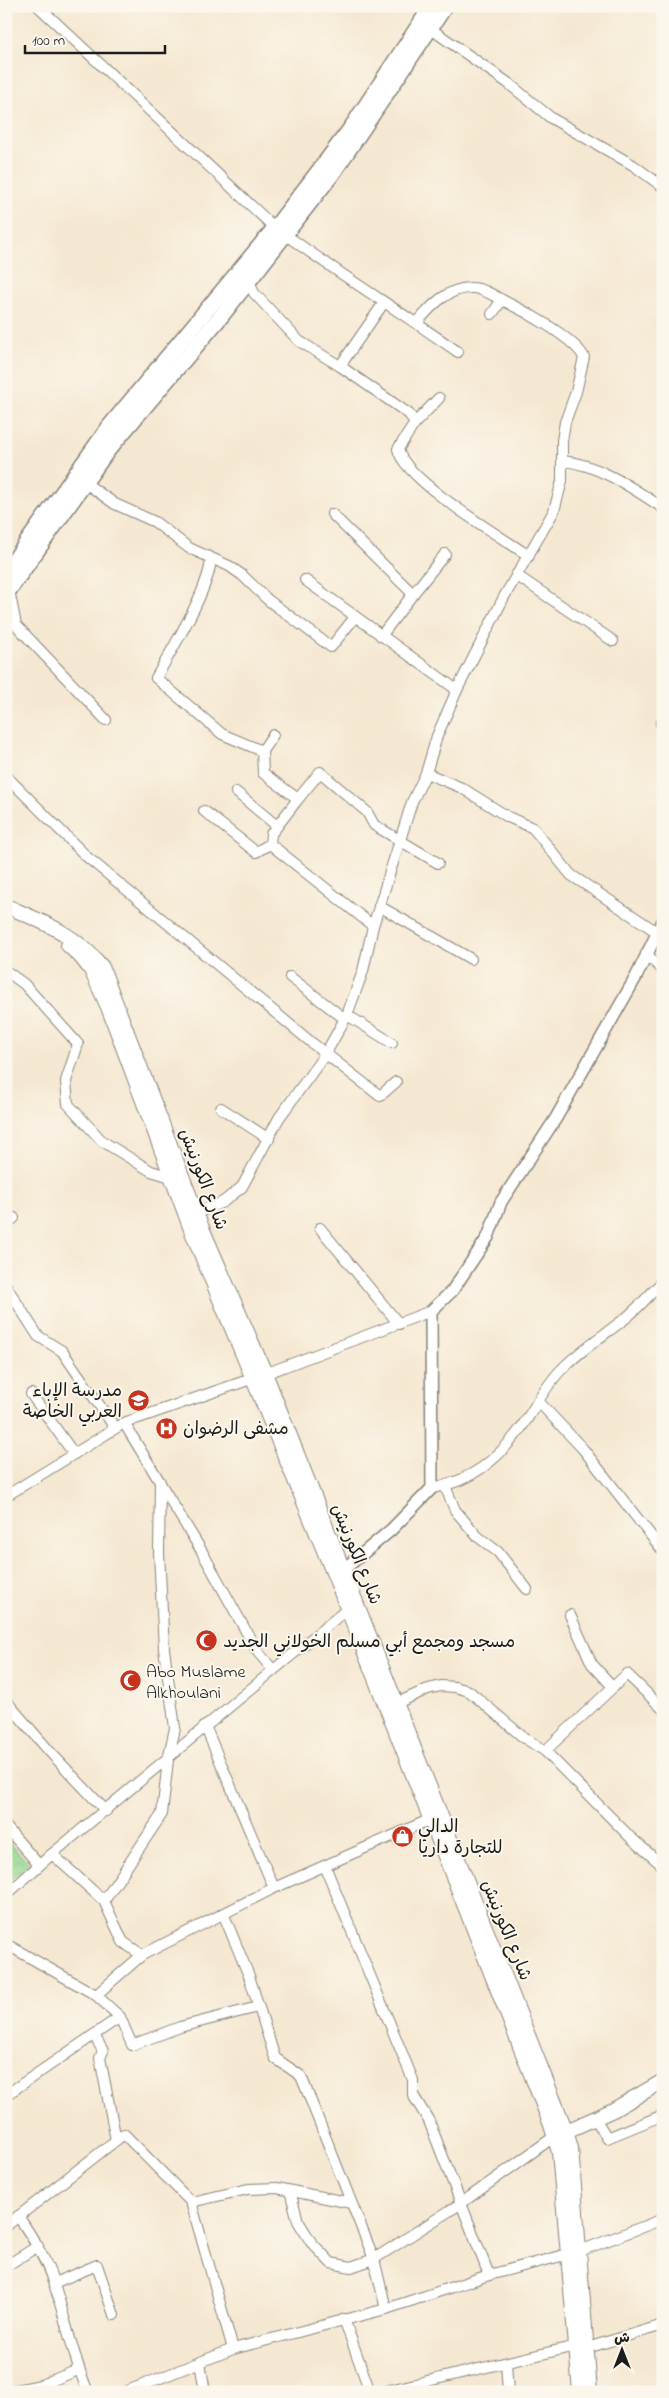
<svg xmlns="http://www.w3.org/2000/svg" width="669" height="2398" font-family="'Indie Flower','Playpen Sans Arabic',sans-serif">
<style>
.park{fill:url(#park-crowns);stroke:#597b58}
.lines{fill:none;stroke-linecap:round;stroke-linejoin:round}
.minor-casing{stroke:#888277;stroke-width:12}
.tertiary-casing{stroke:#888277;stroke-width:14}
.secondary-casing{stroke:#888277;stroke-width:16}
.primary-casing{stroke:#888277;stroke-width:18}
.minor{stroke:#fff;stroke-width:10}
.tertiary{stroke:#fff;stroke-width:11}
.secondary{stroke:#fff;stroke-width:14}
.primary{stroke:#fff;stroke-width:15}
.labels{text-anchor:middle;stroke-width:4;stroke-linejoin:round;paint-order:stroke}
.street-label{font-size:18px;fill:#1c1c1c;stroke:#fbf7ec}
.poi-label{font-size:18px;fill:#1c1c1c;stroke:#fbf7ec;text-anchor:start}
</style>
<defs>
<pattern id="park-crowns" width="20" height="18" patternUnits="userSpaceOnUse" patternTransform="scale(1.25)"><rect width="20" height="18" fill="#96da93"/><path d="M2 6a3 3 0 1 1 6 0M12 15a3 3 0 1 1 6 0" fill="none" stroke="#81ba7e"/></pattern>
</defs>
<rect width="100%" height="100%" fill="#fbf7ec"/>
<filter id="ink" filterUnits="userSpaceOnUse"><feTurbulence type="fractalNoise" baseFrequency=".02" numOctaves="2"/><feDisplacementMap in="SourceGraphic" scale="10" xChannelSelector="R" yChannelSelector="G"/><feConvolveMatrix kernelMatrix="1 2 1 2 8 2 1 2 1" color-interpolation-filters="sRGB"/></filter>
<filter id="wash" filterUnits="userSpaceOnUse"><feTurbulence type="fractalNoise" baseFrequency=".0096" numOctaves="4" result="noise"/><feDisplacementMap in="SourceGraphic" scale="20" xChannelSelector="R" yChannelSelector="G"/><feGaussianBlur stdDeviation="1.12" result="paint"/><feColorMatrix in="noise" values="0 0 0 0 0 0 0 0 0 0 0 0 0 0 0 0 0 1.4 0 .05"/><feComposite in="paint" operator="in"/></filter>
<g filter="url(#wash)">
<rect width="100%" height="100%" fill="#f5e8d2"/>
<path class="park" d="M6,1839L29,1864L6,1884Z"/>
</g>
<g filter="url(#ink)">
<g class="lines">
<defs>
<g id="minor">
<path d="M38,6L275,228"/>
<path d="M431,29L508,83L551,118L633,165L663,187"/>
<path d="M286,235C342,276 401,312 458,352"/>
<path d="M249,281L254,293L299,341L340,366L409,414L415,423"/>
<path d="M417,323C430,307 448,287 472,288C482,288 493,295 502,300"/>
<path d="M340,366L383,304"/>
<path d="M439,398L415,423L398,449C404,480 500,536 529,556"/>
<path d="M563,461C598,464 634,489 663,508"/>
<path d="M84,482L115,504L155,522L189,548L229,566L242,575L268,600L331,647L355,617"/>
<path d="M332,514L413,594L381,636"/>
<path d="M211,559C209,590 172,649 156,678L222,734L262,751L263,773L298,799L271,834L270,844L373,926"/>
<path d="M516,575L613,641"/>
<path d="M305,580L457,690"/>
<path d="M9,590L16,625L106,720"/>
<path d="M413,594L445,554"/>
<path d="M661,724L663,726"/>
<path d="M262,751L273,735"/>
<path d="M426,773L462,788L508,817L533,828L571,875L657,932"/>
<path d="M6,776L87,857L312,1043L380,1096L396,1082"/>
<path d="M236,792L277,826"/>
<path d="M298,799L320,772L367,812L374,825L438,863"/>
<path d="M204,811L256,852L270,844"/>
<path d="M379,906L471,959"/>
<path d="M646,954L663,970"/>
<path d="M6,971L24,984L78,1044L66,1081L68,1104L102,1141L151,1171L171,1177"/>
<path d="M290,977L345,1019"/>
<path d="M347,1015L392,1043"/>
<path d="M221,1108L269,1139"/>
<path d="M196,1213L223,1202L242,1187L279,1118L326,1053L347,1015L363,971L373,926L412,802L426,773L437,736L457,690L504,597L554,511L562,481V441L565,422L576,392L584,357C573,337 523,310 502,300L492,314"/>
<path d="M6,1224L14,1218"/>
<path d="M320,1228L399,1324"/>
<path d="M6,1286L38,1336L62,1351L115,1428"/>
<path d="M31,1394L74,1454"/>
<path d="M538,1401L583,1449L663,1551"/>
<path d="M160,1483L201,1550L257,1651L273,1670"/>
<path d="M445,1486L455,1510L477,1536L498,1552L527,1589"/>
<path d="M432,1488C471,1482 498,1459 521,1428C534,1409 544,1388 560,1371C578,1352 601,1337 622,1321C637,1310 650,1294 663,1281"/>
<path d="M6,1496L124,1423L254,1378L431,1311"/>
<path d="M570,1615L592,1664L613,1687"/>
<path d="M6,1701L50,1752L106,1811"/>
<path d="M397,1703L428,1689L441,1686L455,1687L469,1691L523,1737L545,1751L630,1837L663,1866"/>
<path d="M205,1726L274,1888"/>
<path d="M545,1751L627,1674L663,1709"/>
<path d="M6,1827L39,1865"/>
<path d="M52,1854L104,1901L123,1942L142,1955L96,1995"/>
<path d="M325,1866L413,2080V2095L429,2121L489,2275"/>
<path d="M6,1895L52,1854L352,1605"/>
<path d="M104,1901L162,1814L168,1760L175,1728L164,1649L159,1553L160,1482L124,1423"/>
<path d="M223,1913L249,1976L275,2058L301,2076L374,2259L386,2309"/>
<path d="M6,1944L96,1995L120,2017L132,2045L180,2027L258,2007"/>
<path d="M142,1955L274,1888L431,1819"/>
<path d="M94,2035L103,2051L100,2058L116,2140"/>
<path d="M6,2095L120,2017"/>
<path d="M595,2118L607,2138L663,2115"/>
<path d="M290,2191L298,2221L311,2242L331,2263L351,2267L374,2259L460,2204L555,2136"/>
<path d="M191,2202L248,2189L277,2188L351,2203"/>
<path d="M18,2216C33,2238 46,2259 54,2284C66,2320 73,2357 88,2392"/>
<path d="M6,2226L124,2134L191,2202L233,2349"/>
<path d="M6,2266L38,2246"/>
<path d="M54,2283L97,2265L114,2315"/>
<path d="M344,2319L370,2392"/>
<path d="M587,2348L663,2325"/>
<path d="M200,2362L205,2392"/>
<path d="M506,2363L508,2392"/>
<path d="M6,2392L41,2385L78,2370"/>
<path d="M125,2392L233,2349L386,2309L489,2275L580,2251L663,2219"/>
<path d="M381,2392L576,2346"/>
</g>
<path id="tertiary" d="M338,1574L391,1530L432,1488L431,1311L452,1291L488,1237L501,1202L556,1118L636,977L663,921"/>
<g id="secondary">
<path d="M6,906C43,922 76,934 102,967L202,1228L265,1373L566,2131L571,2148L590,2392"/>
<path d="M68,945L80,956L91,970L108,1007L192,1232L335,1577L551,2125L559,2152L580,2392"/>
<path d="M558,2135L613,2110L663,2081"/>
</g>
<g id="primary">
<path d="M6,572L110,426L275,228L322,167L352,127L432,6"/>
<path d="M6,594L107,451L222,315L332,174L445,6"/>
</g>
</defs>
<use href="#minor" class="minor-casing"/>
<use href="#tertiary" class="tertiary-casing"/>
<use href="#secondary" class="secondary-casing"/>
<use href="#primary" class="primary-casing"/>
<use href="#minor" class="minor"/>
<use href="#tertiary" class="tertiary"/>
<use href="#secondary" class="secondary"/>
<use href="#primary" class="primary"/>
</g>
</g>
<defs>
<symbol id="school-disc" viewBox="-11 -11 22 22"><circle r="9.5" fill="#c8321e" stroke="#fbf7ec"/><path d="M0-5L7-2L0 1L-7-2ZM-4 1L0 2.5L4 1V4Q0 6-4 4Z" fill="#fff"/></symbol>
<symbol id="hospital-disc" viewBox="-11 -11 22 22"><circle r="9.5" fill="#c8321e" stroke="#fbf7ec"/><path d="M-5-5h3v3.5h4V-5h3V5h-3V1.5h-4V5h-3Z" fill="#fff"/></symbol>
<symbol id="mosque-disc" viewBox="-11 -11 22 22"><circle r="9.5" fill="#c8321e" stroke="#fbf7ec"/><path d="M3.5-4.9A6 6 0 1 0 3.5 4.9A5 5 0 1 1 3.5-4.9Z" fill="#fff"/></symbol>
<symbol id="shop-disc" viewBox="-11 -11 22 22"><circle r="9.5" fill="#c8321e" stroke="#fbf7ec"/><path d="M-5-2.5h2.3a2.7 3.5 0 0 1 5.4 0H5L5.5 6h-11ZM-1.5-2.5h3a1.5 2.3 0 0 0-3 0Z" fill="#fff"/></symbol>
</defs>
<g fill-rule="evenodd">
<use href="#school-disc" x="126" y="1388" width="25" height="25"/>
<use href="#hospital-disc" x="154" y="1416" width="25" height="25"/>
<use href="#mosque-disc" x="194" y="1628" width="25" height="25"/>
<use href="#mosque-disc" x="118" y="1668" width="25" height="25"/>
<use href="#shop-disc" x="390" y="1824" width="25" height="25"/>
</g>
<g class="labels">
<g class="street-label">
<text transform="translate(204 1179) rotate(69)" y="6">شارع الكورنيش</text>
<text transform="translate(357 1554) rotate(68)" y="6">شارع الكورنيش</text>
<text transform="translate(507 1930) rotate(68)" y="6">شارع الكورنيش</text>
</g>
<g class="poi-label">
<text x="122" y="1396" text-anchor="end">مدرسة الإباء<tspan x="122" dy="21">العربي الخاصة</tspan></text>
<text x="183" y="1434">مشفى الرضوان</text>
<text x="223" y="1647">مسجد ومجمع أبي مسلم الخولاني الجديد</text>
<text x="146" y="1677">Abo Muslame<tspan x="146" dy="21">Alkhoulani</tspan></text>
<text x="418" y="1832">الدالي<tspan x="418" dy="21">للتجارة داريا</tspan></text>
</g>
</g>
<rect width="669" height="2398" fill="none" stroke="#fbf7ec" stroke-width="25"/>
<g transform="translate(622 2350)" stroke="#fbf7ec" stroke-width="4" paint-order="stroke">
<path d="M0-4L9 19L0 12L-9 19Z" fill="#1c1c1c"/>
<text y="-8" font-size="14" font-weight="bold" text-anchor="middle" fill="#1c1c1c">ش</text>
</g>
<path d="M25 45v8h140v-8" fill="none" stroke="#1c1c1c" stroke-width="2.5"/>
<text x="32" y="45" font-size="15" fill="#1c1c1c" stroke="#fbf7ec" stroke-width="4" paint-order="stroke">100 m</text>
</svg>
